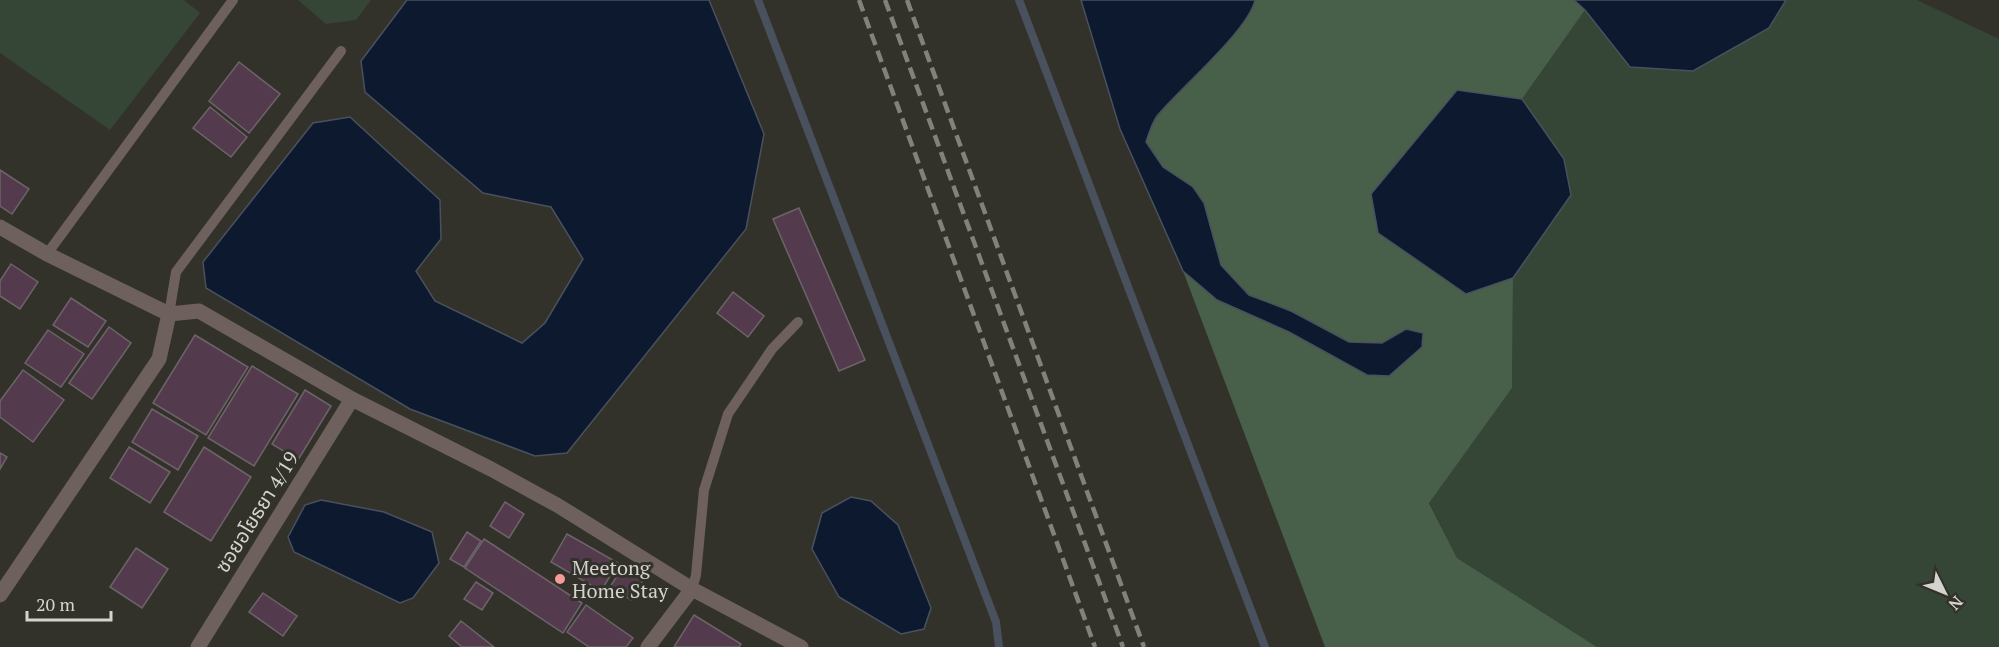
<svg xmlns="http://www.w3.org/2000/svg" width="1999" height="647" font-family="'PT Serif','Noto Sans Thai',serif">
<style>
.green{fill:#354536}
.forest{fill:#485f49}
.water{fill:#0d192e;stroke:#49515e;stroke-width:1.5}
.lines{fill:none;stroke-linecap:round;stroke-linejoin:round}
.stream{stroke:#49515e;stroke-width:8}
.building{fill:#533b4d;stroke:#6c6469;stroke-width:1.5}
.lane{stroke:#6e605c;stroke-width:10}
.street{stroke:#6e605c;stroke-width:15}
.rail{stroke:#82817a;stroke-width:4.5;stroke-dasharray:12 6;stroke-linecap:butt}
.poi-dot{fill:#f59b9c;stroke:#33322a;stroke-width:2}
.labels{text-anchor:middle;stroke-width:6;stroke-linejoin:round;paint-order:stroke}
.street-label{font-size:20px;fill:#d4d3ce;stroke:#33322a}
.poi-label{font-size:20px;fill:#d4d3ce;stroke:#33322a;text-anchor:start}
</style>
<rect width="100%" height="100%" fill="#33322a"/>
<g class="green">
<path d="M0,0H184L200,13L110,130L0,53Z"/>
<path d="M298,0H371L356,20L326,24Z"/>
<path d="M1786,0H1917L1999,39V647H1597L1457,558L1429,502L1512,388L1513,278L1571,195L1564,159L1522,99L1585,10L1631,67L1693,71L1768,28Z"/>
</g>
<path class="forest" d="M1255,0H1574L1585,10L1522,99L1456,90L1466,294L1513,278L1512,388L1429,503L1457,558L1597,647H1325L1183,271L1217,300L1289,332L1367,375L1406,329L1382,343L1349,342L1291,311L1249,295L1221,265L1204,203L1193,187L1163,167L1146,141C1149,133 1152,123 1158,116C1180,89 1249,30 1255,0Z"/>
<g class="water">
<path d="M407,0H709L764,134L746,229L567,453L535,456L410,409L206,288L203,262L313,123L350,117L440,200L441,239L416,271L435,301L522,343L545,323L583,259L551,207L483,193L365,92L361,61Z"/>
<path d="M1081,0H1255C1249,30 1179,89 1157,116C1152,123 1149,133 1146,142L1163,167L1193,187L1204,203L1221,265L1249,295L1291,311L1349,342L1382,343L1406,329L1423,333L1422,347L1389,376L1367,375L1289,332L1217,300L1183,271L1120,129Z"/>
<path d="M1574,0H1786L1769,28L1693,71L1630,67L1585,10Z"/>
<path d="M1457,90L1522,99L1564,159L1571,195L1513,278L1466,294L1378,233L1371,194Z"/>
<path d="M851,497L871,501L898,525L931,608L924,629L901,634L839,597L812,549L822,513Z"/>
<path d="M321,500L384,512L432,532L439,563L413,598L400,603L294,552L288,537L305,505Z"/>
</g>
<g class="lines">
<g class="stream">
<path d="M758,0L996,622L999,647"/>
<path d="M1019,0L1265,647"/>
</g>
</g>
<g class="building">
<path d="M239,62L280,94L249,133L209,101Z"/>
<path d="M210,107L247,137L231,157L193,128Z"/>
<path d="M0,170L29,189L12,214L0,206Z"/>
<path d="M799,208L865,360L839,371L773,219Z"/>
<path d="M11,264L38,282L20,309L0,296V281Z"/>
<path d="M733,292L764,316L748,337L717,313Z"/>
<path d="M71,298L106,321L88,347L53,325Z"/>
<path d="M109,327L131,343L92,399L69,383Z"/>
<path d="M48,330L84,354L61,387L25,363Z"/>
<path d="M195,335L248,367L206,435L153,403Z"/>
<path d="M252,366L298,394L254,466L208,438Z"/>
<path d="M23,370L64,400L33,442L0,417V401Z"/>
<path d="M305,390L331,406L298,460L272,444Z"/>
<path d="M152,409L198,436L178,470L132,442Z"/>
<path d="M129,447L170,472L150,503L110,478Z"/>
<path d="M204,447L251,477L211,541L164,512Z"/>
<path d="M0,453L7,457L0,469Z"/>
<path d="M505,502L524,514L509,538L490,526Z"/>
<path d="M467,532L481,541L464,567L450,559Z"/>
<path d="M567,534L618,563L601,591L551,562Z"/>
<path d="M484,539L582,603L563,633L465,568Z"/>
<path d="M136,548L168,569L142,608L110,587Z"/>
<path d="M622,568L643,580L631,600L610,587Z"/>
<path d="M476,582L493,593L482,610L464,599Z"/>
<path d="M263,593L297,616L283,636L249,612Z"/>
<path d="M586,605L633,638L626,647H589L567,632Z"/>
<path d="M694,615L741,644L739,647H674Z"/>
<path d="M461,621L494,647H462L449,636Z"/>
</g>
<g class="lines">
<g class="lane">
<path d="M47,254L233,0"/>
<path d="M169,314L176,272L341,51"/>
<path d="M692,589L696,575L704,490L728,414L772,349L798,322"/>
</g>
<g class="street">
<path d="M0,227L47,254L169,314L199,311L352,399L491,469L557,505L692,589L801,647"/>
<path d="M0,595L159,359L169,314"/>
<path d="M198,647L352,399"/>
<path d="M648,647L692,589"/>
</g>
<g class="rail">
<path d="M859,0L1095,647"/>
<path d="M885,0L1123,647"/>
<path d="M907,0L1144,647"/>
</g>
</g>
<circle class="poi-dot" cx="560" cy="579" r="6"/>
<g class="labels">
<g class="street-label">
<text transform="translate(257 512) rotate(-58)" y="7">ซอยอโยธยา 4/19</text>
</g>
<g class="poi-label">
<text x="572" y="575">Meetong<tspan x="572" dy="23">Home Stay</tspan></text>
</g>
</g>
<g transform="translate(1945 593) rotate(133)" stroke="#33322a" stroke-width="4.5" paint-order="stroke">
<path d="M0-4.5L10 22L0 15L-10 22Z" fill="#d4d3ce"/>
<text y="-9" font-size="16" font-weight="bold" text-anchor="middle" fill="#d4d3ce">N</text>
</g>
<path d="M27 611v9h84v-9" fill="none" stroke="#d4d3ce" stroke-width="3"/>
<text x="36" y="611" font-size="18" fill="#d4d3ce" stroke="#33322a" stroke-width="4.5" paint-order="stroke">20 m</text>
</svg>
